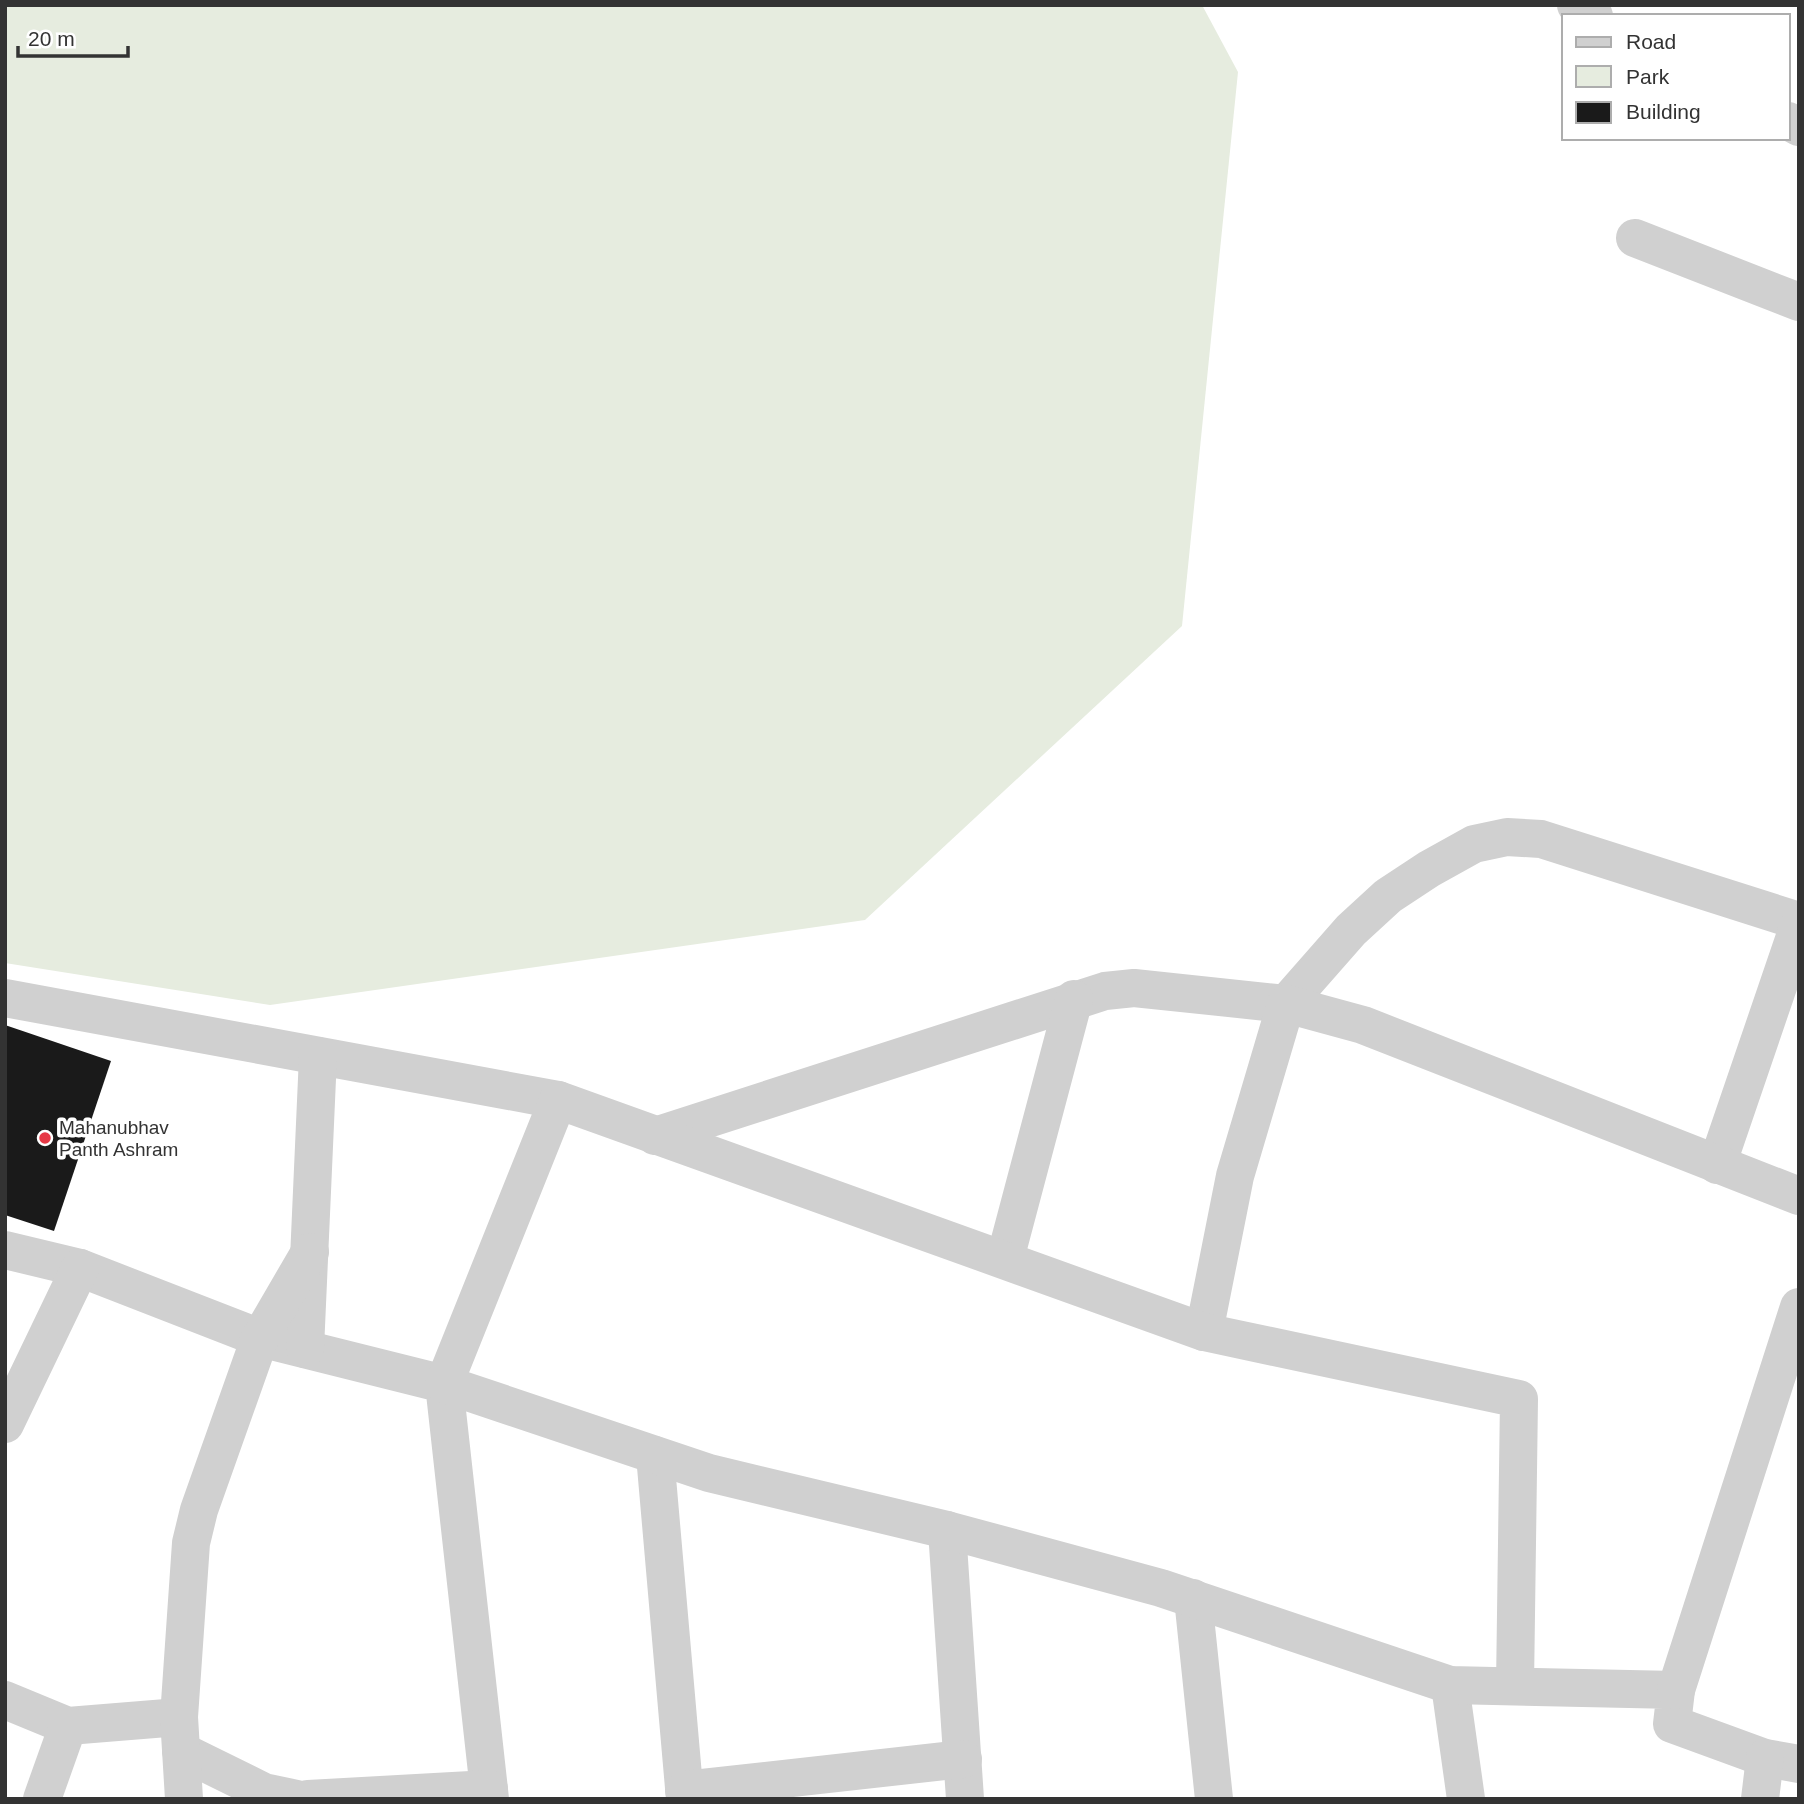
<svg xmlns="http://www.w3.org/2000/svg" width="1804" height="1804" font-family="Arial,sans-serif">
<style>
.green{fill:#e6ecdf}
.building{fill:#1a1a1a}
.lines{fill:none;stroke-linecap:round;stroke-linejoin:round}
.minor{stroke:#d0d0d0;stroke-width:38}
.poi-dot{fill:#e63946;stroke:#fff;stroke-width:2.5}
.labels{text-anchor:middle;stroke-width:7;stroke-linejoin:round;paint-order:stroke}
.poi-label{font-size:19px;fill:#333;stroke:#fff;text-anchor:start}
</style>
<rect width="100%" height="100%" fill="#fff"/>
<path class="green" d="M5,5H1202L1238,72L1182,626L865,920L270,1005L5,963Z"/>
<path class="building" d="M5,1025L111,1061L54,1231L5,1215Z"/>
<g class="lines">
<g class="minor">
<path d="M1576,5L1594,16"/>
<path d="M1788,121L1799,127"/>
<path d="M1635,238L1799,302"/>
<path d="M5,998L558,1100"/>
<path d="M655,1136L1105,991L1134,988L1286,1004L1351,930L1388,896L1429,869L1474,844L1507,837L1541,839L1799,921"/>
<path d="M1717,1165L1799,925"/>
<path d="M5,1250L80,1268L260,1338L444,1384L490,1799"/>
<path d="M1005,1259L1074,999"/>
<path d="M1204,1332L1235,1176L1286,1004L1363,1025L1799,1196"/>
<path d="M305,1349L318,1056"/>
<path d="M5,1424L80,1268"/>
<path d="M655,1455L685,1799"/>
<path d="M947,1530L965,1799"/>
<path d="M1193,1598L1214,1799"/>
<path d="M1450,1685L1466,1799"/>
<path d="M1515,1686L1519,1399L1204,1332L558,1100L444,1384L709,1473L947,1530L1161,1588L1450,1685L1676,1690L1672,1724L1765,1758L1799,1764"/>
<path d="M1676,1690L1799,1307"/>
<path d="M5,1700L68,1726L179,1717"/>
<path d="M181,1751L264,1792L297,1799"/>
<path d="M684,1790L963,1759"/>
<path d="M42,1799L68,1726"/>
<path d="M184,1799L179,1717L191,1543L199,1510L260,1338L310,1252"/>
<path d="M308,1799L489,1789"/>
<path d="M1760,1799L1765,1758"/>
</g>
</g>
<circle class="poi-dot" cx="45" cy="1138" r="7"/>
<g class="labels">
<g class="poi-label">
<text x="59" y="1134">Mahanubhav<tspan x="59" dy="22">Panth Ashram</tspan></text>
</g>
</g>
<rect width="1804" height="1804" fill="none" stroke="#333333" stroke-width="14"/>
<rect x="1562" y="14" width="228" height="126" fill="#ffffff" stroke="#adadad" stroke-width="2"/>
<rect x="1576" y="37" width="35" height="10" fill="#d0d0d0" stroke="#adadad" stroke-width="2"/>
<text x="1626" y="49" font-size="21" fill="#333333">Road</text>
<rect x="1576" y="66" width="35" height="21" fill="#e6ecdf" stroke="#adadad" stroke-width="2"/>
<text x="1626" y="84" font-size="21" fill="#333333">Park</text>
<rect x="1576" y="102" width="35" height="21" fill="#1a1a1a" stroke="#adadad" stroke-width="2"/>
<text x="1626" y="119" font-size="21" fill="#333333">Building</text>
<path d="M18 46v10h110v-10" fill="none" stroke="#333333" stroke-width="3.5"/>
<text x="28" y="46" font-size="21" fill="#333333" stroke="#ffffff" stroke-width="5" paint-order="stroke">20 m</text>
</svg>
